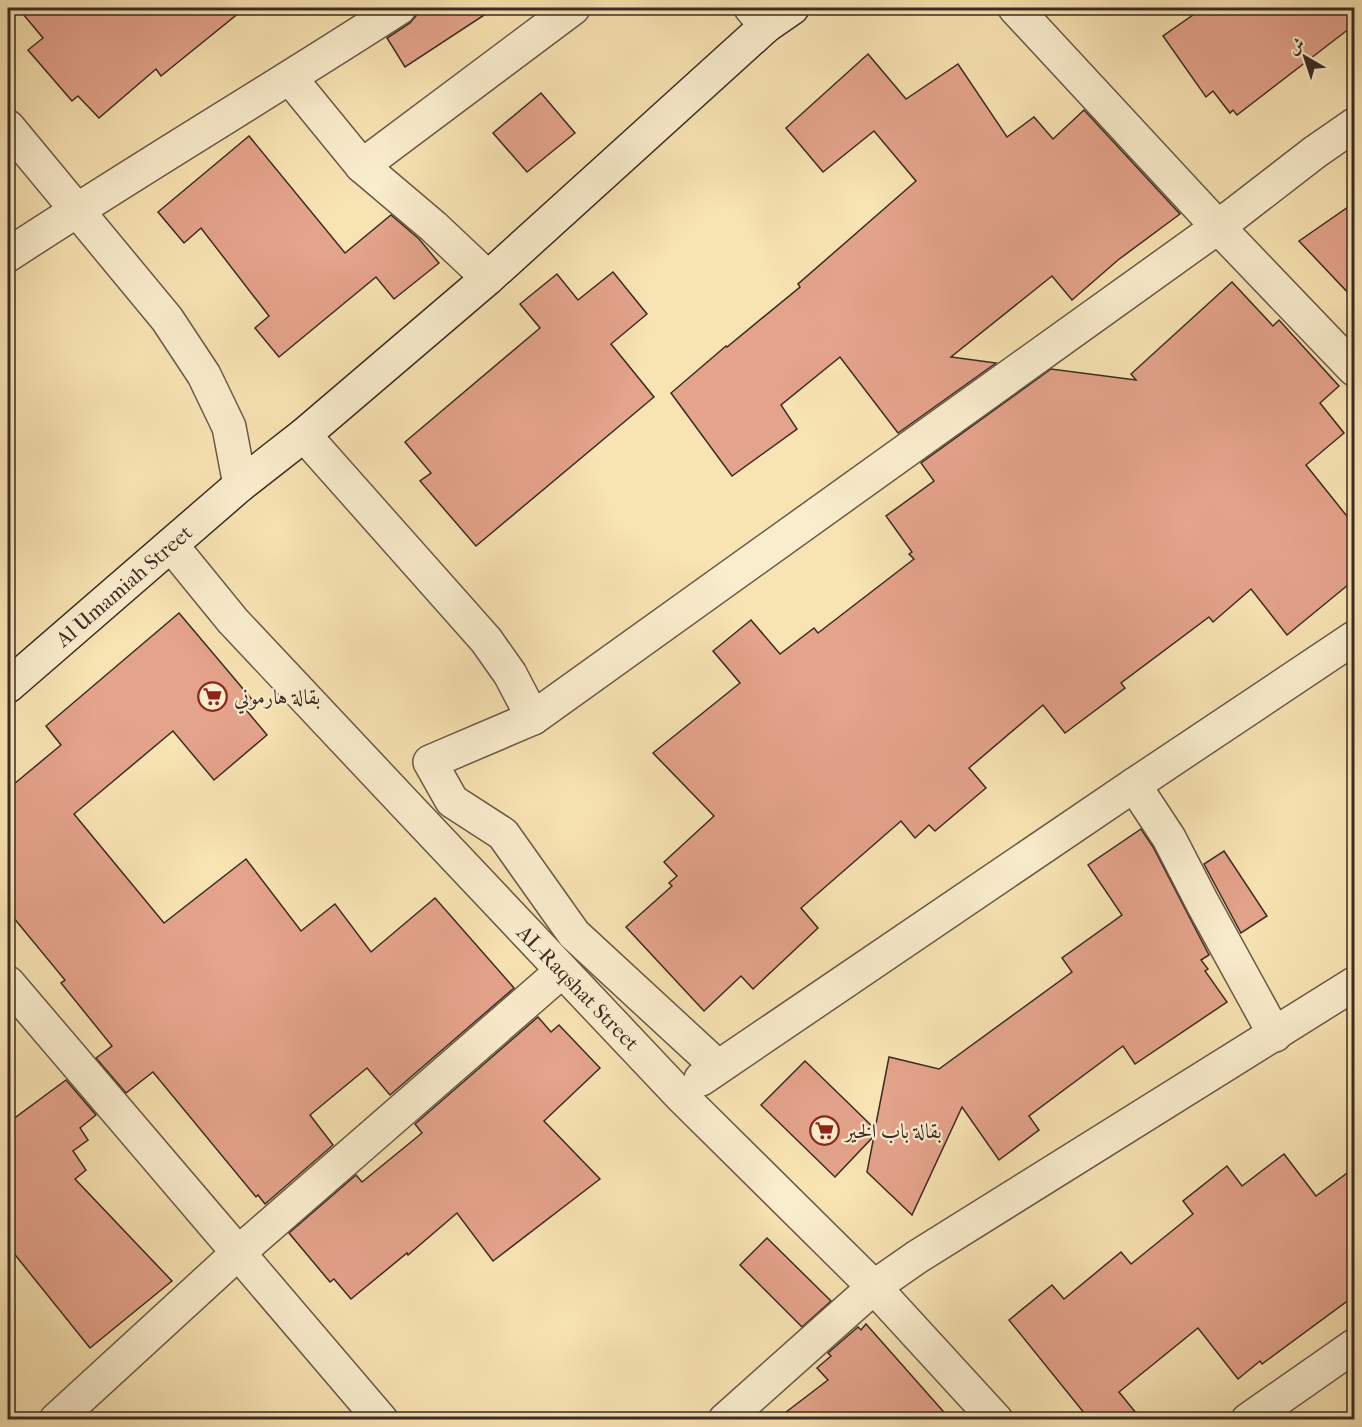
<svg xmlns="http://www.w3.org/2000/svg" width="1362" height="1427" font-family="'IM FELL French Canon',Amiri,serif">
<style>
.building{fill:#e4a38b;stroke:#3b2b24;stroke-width:1.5}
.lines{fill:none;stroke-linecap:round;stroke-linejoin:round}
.street-casing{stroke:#6a5948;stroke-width:36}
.secondary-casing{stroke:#3b2b24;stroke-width:36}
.street{stroke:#faedcd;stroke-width:33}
.secondary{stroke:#faedcd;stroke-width:33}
.labels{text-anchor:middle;stroke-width:4.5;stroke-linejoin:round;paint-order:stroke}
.street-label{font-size:21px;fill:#3b2b24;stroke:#faedcd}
.poi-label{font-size:21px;fill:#3b2b24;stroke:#faedcd;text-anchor:start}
</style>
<rect width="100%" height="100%" fill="#f8e3b2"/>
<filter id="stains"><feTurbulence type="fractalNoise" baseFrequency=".00333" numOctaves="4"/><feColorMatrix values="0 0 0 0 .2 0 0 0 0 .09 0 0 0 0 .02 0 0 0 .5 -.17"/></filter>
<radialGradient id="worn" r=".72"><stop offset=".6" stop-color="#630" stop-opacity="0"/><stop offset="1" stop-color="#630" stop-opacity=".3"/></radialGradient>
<g class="building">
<path d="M18,8H245L161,76L156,69L99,118L78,96L72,101L28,50L43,38Z"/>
<path d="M418,8H495L405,67L387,38L410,23L416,16Z"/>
<path d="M1203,8H1354V25L1237,115L1233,110L1230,113L1213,91L1206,97L1163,36Z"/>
<path d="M868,54L906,99L958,64L1007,137L1034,117L1053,139L1084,110L1180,214L1118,260L1072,300L1052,276L951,357L996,363L898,433L840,357L781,405L797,429L732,476L671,393L726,346L727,347L800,287L798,284L916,181L874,131L823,172L786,128Z"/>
<path d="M541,93L575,133L527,172L493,133Z"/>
<path d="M249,136L345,253L391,215L419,239L439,263L394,299L376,277L279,357L255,328L269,316L201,228L184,243L158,212Z"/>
<path d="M1354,203V299L1299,241Z"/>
<path d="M613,272L647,314L611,344L654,397L476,546L420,481L431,473L405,442L540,328L520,304L557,274L578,300Z"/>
<path d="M1232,282L1273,326L1279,320L1339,386L1320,403L1344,433L1306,465L1354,525V580L1287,635L1251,589L1213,622L1209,617L1121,683L1125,688L1065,733L1043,705L969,768L986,788L935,831L929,825L915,838L901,821L801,908L818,928L753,989L741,976L704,1011L626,927L672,886L669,883L677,876L664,862L714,816L653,753L740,683L713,651L751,620L780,654L814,628L818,633L914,559L909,554L912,552L886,516L934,481L921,463L1051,369L1136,380L1131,374Z"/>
<path d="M179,613L255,703L247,711L267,735L214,780L173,731L74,814L164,923L246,859L301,931L335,904L371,952L435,898L514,988L390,1095L367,1068L310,1115L333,1145L265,1204L258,1195L256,1197L153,1072L126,1093L96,1058L112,1046L61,983L65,980L8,911V789L61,745L46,726Z"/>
<path d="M1141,829L1153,847L1209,955L1201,960L1208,969L1205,971L1227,1002L1135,1064L1123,1046L1029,1116L1039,1130L999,1160L962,1107L912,1215L867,1172L874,1136L835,1177L761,1105L805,1061L875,1129L889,1057L939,1069L1072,972L1062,958L1122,915L1088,865Z"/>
<path d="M1224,851L1267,916L1241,933L1204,864Z"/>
<path d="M538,1017L551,1032L559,1025L600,1068L544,1121L600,1179L493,1261L457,1213L408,1255L407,1253L351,1299L334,1279L330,1282L289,1233L356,1175L362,1182L422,1133L415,1124Z"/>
<path d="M66,1080L96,1115L80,1128L88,1140L73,1151L86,1170L75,1179L172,1281L90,1348L8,1246V1123Z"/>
<path d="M1284,1154L1316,1196L1354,1168V1296L1262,1364L1260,1361L1238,1379L1198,1328L1119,1392L1141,1419H1089L1009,1320L1052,1285L1064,1299L1121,1252L1131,1264L1193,1214L1183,1201L1227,1166L1242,1186Z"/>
<path d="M767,1238L831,1301L802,1327L740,1265Z"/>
<path d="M866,1324L950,1419H777L828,1380L817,1368L831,1356L828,1353L858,1327L861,1330Z"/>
</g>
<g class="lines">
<defs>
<g id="street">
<path d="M751,8L766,26"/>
<path d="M1015,8L1218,227L1354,369"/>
<path d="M290,78L362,166L434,227L488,278"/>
<path d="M8,127L167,319L204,375L229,427L240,485"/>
<path d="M362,166L573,8"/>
<path d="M8,255C137,170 269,92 399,8"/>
<path d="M304,435L486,640L510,674L533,718L430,762L452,801L503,834L574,934L718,1067"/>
<path d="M171,545L233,621L406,805L680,1095L874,1287L996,1420"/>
<path d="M533,718L1218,227L1315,152L1354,125"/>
<path d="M1134,785L1169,838L1203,904L1275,1035"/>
<path d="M8,983L381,1420"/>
<path d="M701,1079L1134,785L1354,638"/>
<path d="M56,1420L238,1253L562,971"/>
<path d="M725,1420L874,1287L917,1257L1354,984"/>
<path d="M1248,1420L1354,1346"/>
</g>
<path id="secondary" d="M8,686L240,485L304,435L488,278L766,26L792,8"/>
</defs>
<use href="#street" class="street-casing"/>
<use href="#secondary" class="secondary-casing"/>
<use href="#street" class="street"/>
<use href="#secondary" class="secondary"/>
</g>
<defs>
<symbol id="supermarket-ring" viewBox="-11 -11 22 22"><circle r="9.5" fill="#faedcd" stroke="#8f2418" stroke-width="1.5"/><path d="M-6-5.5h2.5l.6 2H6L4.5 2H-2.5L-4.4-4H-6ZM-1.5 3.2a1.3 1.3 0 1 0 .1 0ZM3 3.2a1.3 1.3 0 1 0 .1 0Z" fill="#8f2418"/></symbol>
</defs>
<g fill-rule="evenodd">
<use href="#supermarket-ring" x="196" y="680" width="33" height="33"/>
<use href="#supermarket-ring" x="808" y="1114" width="33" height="33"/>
</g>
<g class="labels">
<g class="street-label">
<text transform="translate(124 586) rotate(-41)" y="7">Al Umamiah Street</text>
<text transform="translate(578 988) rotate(46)" y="7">AL-Raqshat Street</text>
</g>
<g class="poi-label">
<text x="234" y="704">بقالة هارموني</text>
<text x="845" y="1138">بقالة باب الخير</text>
</g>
</g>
<rect width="1362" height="1427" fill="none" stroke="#f8e3b2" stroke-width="30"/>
<rect x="9" y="9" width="1344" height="1409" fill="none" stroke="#3b2b24" stroke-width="3"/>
<rect x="15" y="15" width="1332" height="1397" fill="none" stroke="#3b2b24" stroke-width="1.5"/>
<g transform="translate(1305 57) rotate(321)" stroke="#faedcd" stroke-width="4.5" paint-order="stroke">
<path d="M0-4.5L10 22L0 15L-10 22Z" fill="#3b2b24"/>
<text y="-9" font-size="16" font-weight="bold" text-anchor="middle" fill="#3b2b24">ش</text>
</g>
<rect width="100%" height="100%" filter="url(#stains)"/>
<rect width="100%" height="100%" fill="url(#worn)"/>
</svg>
